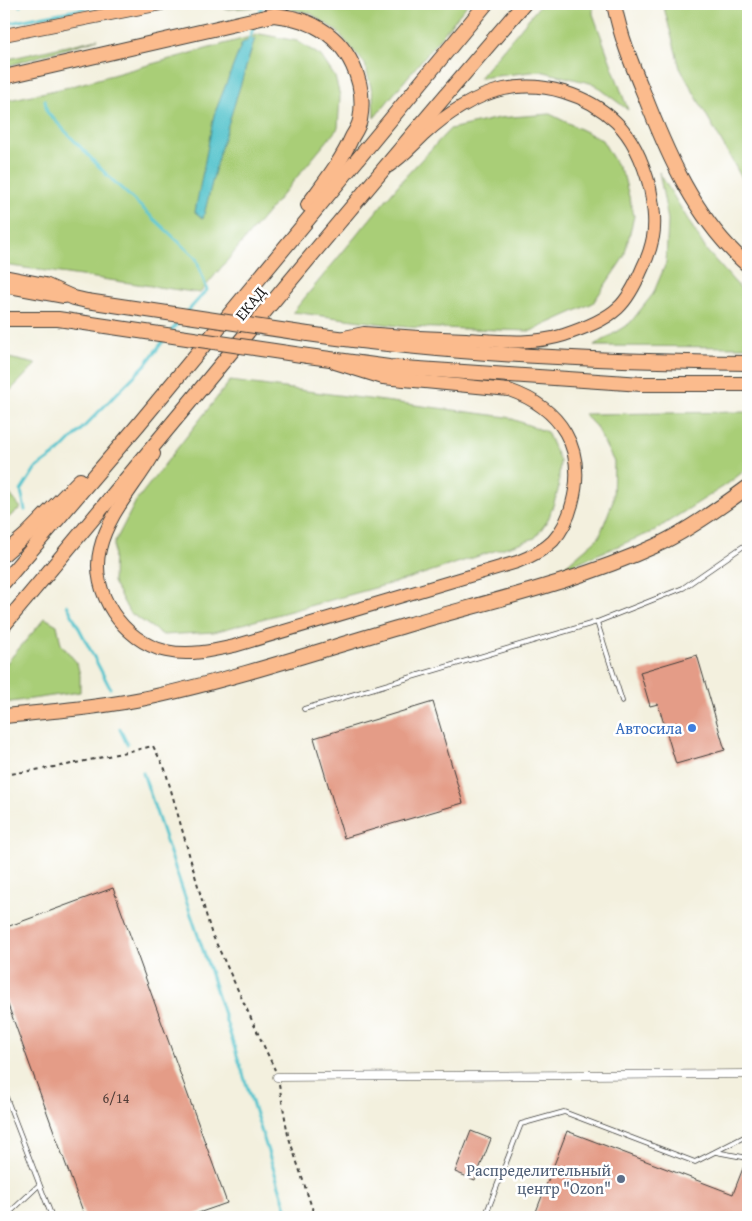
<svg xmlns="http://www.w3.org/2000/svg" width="752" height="1221" font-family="'Gentium Book Plus',serif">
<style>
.green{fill:#a9ce77;stroke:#62754a}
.water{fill:#58c5ce;stroke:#3a7075}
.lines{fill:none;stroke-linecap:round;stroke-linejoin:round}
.stream{stroke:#58c5ce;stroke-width:3}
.building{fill:#e49c87}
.lane-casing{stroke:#3c3c39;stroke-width:5.5}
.street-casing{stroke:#3c3c39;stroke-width:9}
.primary-casing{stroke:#3c3c39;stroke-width:14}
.highway-casing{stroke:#3c3c39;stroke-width:16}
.path{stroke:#3c3c39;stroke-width:2;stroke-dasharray:4 4;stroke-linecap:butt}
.lane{stroke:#fff;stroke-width:4}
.street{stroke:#fff;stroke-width:8}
.primary{stroke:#fbbb8d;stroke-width:12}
.highway{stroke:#fbbb8d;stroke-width:14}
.highway-bridge-casing{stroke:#3c3c39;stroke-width:16;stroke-linecap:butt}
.highway-bridge{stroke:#fbbb8d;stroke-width:14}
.shop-dot{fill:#3f7fe0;stroke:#fff;stroke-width:2}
.service-dot{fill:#5c6f8a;stroke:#fff;stroke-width:2}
.labels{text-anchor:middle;stroke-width:5;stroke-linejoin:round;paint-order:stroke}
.number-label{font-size:14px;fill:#4e3c37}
.street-label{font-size:16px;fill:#1c1c1c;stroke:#fff}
.shop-label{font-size:16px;fill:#366cbe;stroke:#fff;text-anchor:end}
.service-label{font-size:16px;fill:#4e5e75;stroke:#fff;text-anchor:end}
</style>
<rect width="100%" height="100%" fill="#fff"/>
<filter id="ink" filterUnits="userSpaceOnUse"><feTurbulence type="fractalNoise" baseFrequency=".02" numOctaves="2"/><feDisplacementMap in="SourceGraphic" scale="10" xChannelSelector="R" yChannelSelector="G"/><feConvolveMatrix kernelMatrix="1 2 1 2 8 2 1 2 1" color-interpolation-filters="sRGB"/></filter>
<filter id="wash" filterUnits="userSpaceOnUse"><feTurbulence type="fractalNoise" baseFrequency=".0096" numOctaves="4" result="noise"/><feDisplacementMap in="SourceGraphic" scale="20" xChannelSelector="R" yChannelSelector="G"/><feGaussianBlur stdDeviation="1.12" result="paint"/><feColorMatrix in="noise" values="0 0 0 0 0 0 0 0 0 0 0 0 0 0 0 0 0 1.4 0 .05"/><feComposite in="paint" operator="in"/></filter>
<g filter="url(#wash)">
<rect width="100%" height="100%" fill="#f3f0de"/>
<g class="green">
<path d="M254,4H468L374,118L373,95L365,64L338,32L310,13L275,6L225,9Z"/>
<path d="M541,4H593V14L628,110L594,84L540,71L479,78Z"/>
<path d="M663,4H748V189L680,68Z"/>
<path d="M260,34L297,41L321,56L335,77L340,96L338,128L200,293L4,265V101L69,87Z"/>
<path d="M98,39L4,67V60Z"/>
<path d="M550,114L602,140L624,177L634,216L624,257L593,303L531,331L406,327L293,312L404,178L450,129L499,118Z"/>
<path d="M659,172L707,251L740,288L748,293V347L594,346L630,323L653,294L666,263L668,220Z"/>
<path d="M4,357L36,364L4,397Z"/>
<path d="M230,381L507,417L547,432L560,461L558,491L548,520L535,538L404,580L214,632L163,635L129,612L113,582L114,544L136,501Z"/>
<path d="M748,412V468L726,485L652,532L562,569L599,537L613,501L614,462L596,427L584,414Z"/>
<path d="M4,487L21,508L4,521Z"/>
<path d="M45,618L57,625L61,644L77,663L80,675V692L4,703V666Z"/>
</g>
<path class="water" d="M255,38L219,154L203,219L195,212L214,115L242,43Z"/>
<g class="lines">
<g class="stream">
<path d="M20,4V6"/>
<path d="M259,15L263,4"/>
<path d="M4,24L106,4"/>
<path d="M249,40L255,23"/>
<path d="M45,100L47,112L108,176L196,258L207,290L187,312"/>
<path d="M171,331L182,318"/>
<path d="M25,510L21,491L35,469L61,450L145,365L164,340"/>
<path d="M67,605L110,688"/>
<path d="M120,729L127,744"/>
<path d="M143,773L209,968L289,1217"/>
</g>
</g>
<g id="blocks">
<g class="building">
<path d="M697,655L725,750L676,764L658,704L650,706L640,672Z"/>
<path d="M433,702L463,803L344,838L314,738Z"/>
<path d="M113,888L227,1203L187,1217H85L4,994V928Z"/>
<path d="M471,1131L491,1139L475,1180L455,1172Z"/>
<path d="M567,1131L733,1194L745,1163L748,1165V1217H534Z"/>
</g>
</g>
</g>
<g filter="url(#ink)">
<use href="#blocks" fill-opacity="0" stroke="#3c3c39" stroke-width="1"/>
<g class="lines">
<defs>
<g id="lane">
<path d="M597,622L622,701"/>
<path d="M304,709L597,622L683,588L748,543"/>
<path d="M4,1092L52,1217"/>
<path d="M716,1152L748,1158"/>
<path d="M5,1217L39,1185"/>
<path d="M485,1217L521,1124L564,1112L695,1162L748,1135"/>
</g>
<path id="street" d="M277,1077L748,1074"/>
<g id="primary">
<path d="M4,35L161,4"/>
<path d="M4,286L64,297"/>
<path d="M344,337L364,333C398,336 432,338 466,339C499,341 533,345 564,335C582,329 604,321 618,308C629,298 636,283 642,269C647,259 651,248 653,237C656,221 653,204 650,188C644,165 634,139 616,122C587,94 543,81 504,89C476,95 446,114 425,134C413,145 403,157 389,166"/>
<path d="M154,454C136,486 109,512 100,549C89,592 124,642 166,651C189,656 212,651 234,646L517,562C530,557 543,551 553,541C562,531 569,516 572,504C587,449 561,408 509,390L383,378L335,363"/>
</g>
<g id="highway">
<path d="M614,4C620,35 632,65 644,94C665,148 689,204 729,247C735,253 741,260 748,265"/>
<path d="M4,77L274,15C288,17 302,19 315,26C349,43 367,83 360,120C359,126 355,132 352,137C341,162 324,183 308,205"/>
<path d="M4,277L45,285L74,298L87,301"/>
<path d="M4,319H58L85,323"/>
<path d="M308,334C454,355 601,361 748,363"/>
<path d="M308,356L389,367L642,384H748"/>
<path d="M4,554L27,534L80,480"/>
<path d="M4,582L138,425L486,4"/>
<path d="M4,625C178,419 347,208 524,4"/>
<path d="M4,716C55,711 106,707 156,696C241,677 324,649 407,625C490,601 576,582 655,546C686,532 721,507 748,487"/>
</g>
</defs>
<use href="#lane" class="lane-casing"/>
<use href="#street" class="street-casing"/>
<use href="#primary" class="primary-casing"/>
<use href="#highway" class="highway-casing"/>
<g class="path">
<path d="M4,775L67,765L153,746L165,769L211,932L275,1070"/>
<path d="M279,1084L288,1135L315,1217"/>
</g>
<use href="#lane" class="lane"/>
<use href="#street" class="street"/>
<use href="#primary" class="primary"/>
<use href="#highway" class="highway"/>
<defs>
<g id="highway-bridge">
<path d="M87,301L308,334"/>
<path d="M85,323L308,356"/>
</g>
</defs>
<use href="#highway-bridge" class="highway-bridge-casing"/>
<use href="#highway-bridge" class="highway-bridge"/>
</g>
</g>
<circle class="shop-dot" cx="692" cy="728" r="5"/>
<circle class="service-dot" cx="621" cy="1179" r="5"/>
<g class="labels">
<g class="number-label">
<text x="116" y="1103">6/14</text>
</g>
<g class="street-label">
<text transform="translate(250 303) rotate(-51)" y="6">ЕКАД</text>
</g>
<g class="shop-label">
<text x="682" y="734">Автосила</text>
</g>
<g class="service-label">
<text x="611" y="1176">Распределительный<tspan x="611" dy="18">центр "Ozon"</tspan></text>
</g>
</g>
<rect width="752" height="1221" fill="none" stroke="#fff" stroke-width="20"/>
</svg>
